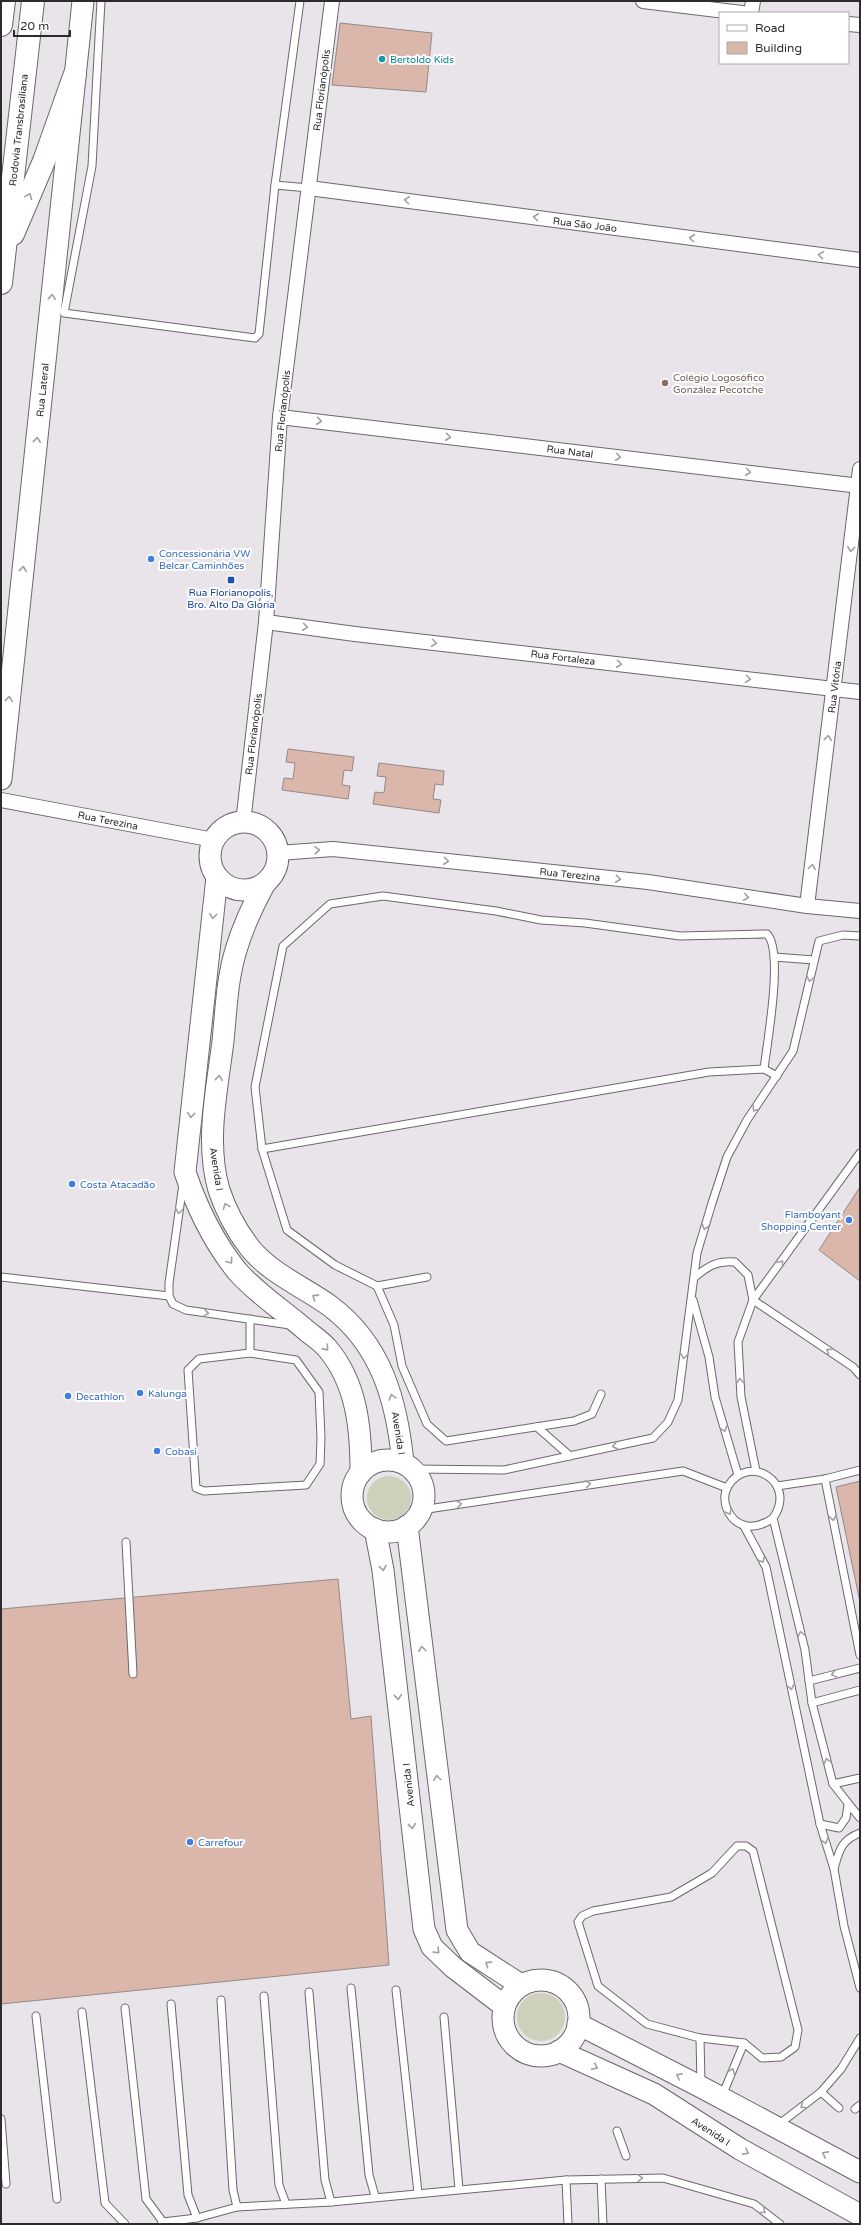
<svg xmlns="http://www.w3.org/2000/svg" width="861" height="2225" font-family="'Varela Round',sans-serif">
<style>
.green{fill:#ced0bb}
.building{fill:#dab6ab;stroke:#938a87}
.lines{fill:none;stroke-linecap:round;stroke-linejoin:round}
.lane-casing{stroke:#6c676d;stroke-width:9}
.street-casing{stroke:#6c676d;stroke-width:16}
.secondary-casing{stroke:#6c676d;stroke-width:23}
.highway-casing{stroke:#6c676d;stroke-width:24}
.lane{stroke:#fff;stroke-width:7}
.street{stroke:#fff;stroke-width:14}
.secondary{stroke:#fff;stroke-width:21}
.highway{stroke:#fff;stroke-width:22}
.oneway{stroke:#a1a0a1}
.culture-dot{fill:#0f9aa8;stroke:#fff;stroke-width:1.5}
.education-dot{fill:#8d6e63;stroke:#fff;stroke-width:1.5}
.shop-dot{fill:#3f7fe0;stroke:#fff;stroke-width:1.5}
.transit-dot{fill:#1a4fb4;stroke:#fff;stroke-width:1.5}
.labels{text-anchor:middle;stroke-width:4;stroke-linejoin:round;paint-order:stroke}
.culture-label{font-size:10px;fill:#0d838f;stroke:#fff;text-anchor:start}
.street-label{font-size:10px;fill:#2e2b2e;stroke:#fff}
.education-label{font-size:10px;fill:#785e54;stroke:#fff;text-anchor:start}
.shop-label{font-size:10px;fill:#366cbe;stroke:#fff;text-anchor:start}
.transit-label{font-size:10px;fill:#164399;stroke:#fff}
</style>
<rect width="100%" height="100%" fill="#e9e3ea"/>
<g class="green">
<circle cx="389" cy="1498" r="22"/>
<circle cx="541" cy="2017" r="24"/>
</g>
<g class="building">
<path d="M340,23L432,33L426,92L332,85Z"/>
<path d="M288,749L354,757L352,771L344,770L342,785L350,786L348,799L282,790L284,778L293,779L295,763L286,762Z"/>
<path d="M379,763L444,771L443,785L435,784L433,799L441,800L439,813L373,804L375,792L384,793L386,777L377,776Z"/>
<path d="M860,1187V1281L819,1250Z"/>
<path d="M860,1481V1602L836,1487Z"/>
<path d="M338,1579L351,1719L371,1716L389,1965L1,2004V1609Z"/>
</g>
<g class="lines">
<defs>
<g id="lane">
<path d="M101,1L92,166L64,313L255,338L259,334L275,185L300,1"/>
<path d="M275,185L309,188"/>
<path d="M774,957L814,960"/>
<path d="M262,1149L709,1072L764,1069L777,1076"/>
<path d="M183,1184L169,1283V1296L173,1304L186,1310L290,1325"/>
<path d="M1,1277L169,1296"/>
<path d="M427,1277L377,1286L335,1265L287,1230L262,1149L255,1087L283,946L330,904L383,896L496,911L541,920L585,923L680,936L767,934C784,951 767,1043 764,1069"/>
<path d="M695,1277C708,1266 718,1260 735,1262L748,1275L753,1300L853,1367L860,1375"/>
<path d="M377,1286L394,1325L402,1366L427,1424L446,1441L574,1421L592,1414L601,1394"/>
<path d="M693,1300L709,1357L715,1397L738,1475"/>
<path d="M250,1353L296,1360L319,1392L321,1438L320,1464L306,1485L204,1491L196,1488L188,1370L199,1359Z"/>
<path d="M250,1353V1319"/>
<path d="M537,1427L570,1456"/>
<path d="M413,1469L504,1470L653,1438L668,1422L678,1400L697,1253L712,1203L727,1157L747,1120L793,1051L819,941L843,935L860,936"/>
<path d="M756,1471L741,1397L738,1342L753,1300L860,1153"/>
<path d="M825,1479L860,1655"/>
<path d="M777,1486L825,1479L860,1470"/>
<path d="M421,1510L683,1471L727,1488"/>
<path d="M773,1518C757,1530 736,1530 727,1509C724,1502 724,1493 728,1486C749,1452 798,1483 773,1518L805,1650L812,1703L833,1784L860,1818"/>
<path d="M744,1526L766,1567L820,1824L834,1869L844,1926L860,1988"/>
<path d="M126,1542L133,1674"/>
<path d="M809,1681L860,1668"/>
<path d="M812,1703L860,1690"/>
<path d="M833,1784L860,1778"/>
<path d="M820,1824L839,1828L846,1818L848,1805"/>
<path d="M737,1846H746L753,1851L798,2030L795,2047L781,2057L762,2058L744,2043L700,2038L647,2024L598,1986L578,1922L582,1916L593,1911L671,1897L712,1873Z"/>
<path d="M834,1869C839,1851 841,1840 860,1833"/>
<path d="M351,1988L369,2175L375,2196"/>
<path d="M396,1990L418,2193"/>
<path d="M309,1992L325,2180L331,2202"/>
<path d="M264,1996L279,2185L286,2204"/>
<path d="M221,2000L233,2190L237,2207"/>
<path d="M171,2004L188,2195L197,2218"/>
<path d="M125,2008L146,2199L163,2222"/>
<path d="M82,2012L105,2203L125,2224"/>
<path d="M36,2016L57,2199"/>
<path d="M444,2017L459,2189"/>
<path d="M700,2038L701,2084"/>
<path d="M821,2092L839,2108"/>
<path d="M722,2096L744,2043"/>
<path d="M855,2109L860,2105"/>
<path d="M1,2119L6,2184"/>
<path d="M778,2125L821,2092L841,2069L860,2038"/>
<path d="M617,2131L626,2156"/>
<path d="M601,2179L603,2224"/>
<path d="M566,2180L568,2224"/>
<path d="M161,2224L163,2222L197,2218L237,2207L331,2202L566,2180L663,2178L754,2204L780,2224"/>
</g>
<g id="street">
<path d="M643,1L742,13"/>
<path d="M751,13L753,1"/>
<path d="M848,24L860,25"/>
<path d="M309,188L860,260"/>
<path d="M280,417L860,486"/>
<path d="M266,622L355,634L860,692"/>
<path d="M1,800L214,840"/>
<path d="M243,823L266,622L280,417L332,1"/>
<path d="M278,853L333,849L648,882L807,906L860,911"/>
<path d="M807,906L860,469"/>
</g>
<g id="secondary">
<path d="M1,779L83,1"/>
<circle cx="244" cy="856" r="34"/>
<path d="M217,877L185,1172C197,1208 213,1241 237,1271C257,1294 284,1311 307,1331C313,1336 322,1342 327,1348C357,1383 361,1429 361,1472"/>
<path d="M265,883C253,905 243,926 236,950C227,979 226,1011 223,1041C217,1090 205,1142 219,1190C226,1211 236,1230 250,1248C271,1274 304,1287 330,1306C382,1345 397,1402 403,1463"/>
<circle cx="388" cy="1496" r="36"/>
<path d="M407,1526L457,1930L470,1952L521,1985"/>
<path d="M375,1529L383,1570L424,1929L432,1947L453,1967L504,2006"/>
<circle cx="541" cy="2018" r="38"/>
<path d="M578,2024L701,2087L860,2172"/>
<path d="M559,2051L654,2094L740,2149L860,2215"/>
</g>
<g id="highway">
<path d="M1,25L4,1"/>
<path d="M13,234L44,161L75,74"/>
<path d="M1,283L33,1"/>
</g>
</defs>
<use href="#lane" class="lane-casing"/>
<use href="#street" class="street-casing"/>
<use href="#secondary" class="secondary-casing"/>
<use href="#highway" class="highway-casing"/>
<use href="#lane" class="lane"/>
<use href="#street" class="street"/>
<use href="#secondary" class="secondary"/>
<use href="#highway" class="highway"/>
</g>
<defs><path id="oneway-chevron" d="M-2-3.5L2.5 0L-2 3.5" fill="none" stroke-width="1.6" stroke-linecap="round" stroke-linejoin="round"/></defs>
<g class="oneway">
<use href="#oneway-chevron" transform="translate(29 196) rotate(-68)"/>
<use href="#oneway-chevron" transform="translate(407 200) rotate(-173)"/>
<use href="#oneway-chevron" transform="translate(536 217) rotate(-173)"/>
<use href="#oneway-chevron" transform="translate(692 238) rotate(-173)"/>
<use href="#oneway-chevron" transform="translate(821 255) rotate(-173)"/>
<use href="#oneway-chevron" transform="translate(52 297) rotate(-84)"/>
<use href="#oneway-chevron" transform="translate(319 421) rotate(7)"/>
<use href="#oneway-chevron" transform="translate(448 437) rotate(7)"/>
<use href="#oneway-chevron" transform="translate(37 440) rotate(-84)"/>
<use href="#oneway-chevron" transform="translate(618 457) rotate(7)"/>
<use href="#oneway-chevron" transform="translate(748 472) rotate(7)"/>
<use href="#oneway-chevron" transform="translate(851 549) rotate(97)"/>
<use href="#oneway-chevron" transform="translate(23 569) rotate(-84)"/>
<use href="#oneway-chevron" transform="translate(305 627) rotate(8)"/>
<use href="#oneway-chevron" transform="translate(434 643) rotate(7)"/>
<use href="#oneway-chevron" transform="translate(619 664) rotate(7)"/>
<use href="#oneway-chevron" transform="translate(748 679) rotate(7)"/>
<use href="#oneway-chevron" transform="translate(9 699) rotate(-84)"/>
<use href="#oneway-chevron" transform="translate(828 738) rotate(-83)"/>
<use href="#oneway-chevron" transform="translate(317 850) rotate(-4)"/>
<use href="#oneway-chevron" transform="translate(446 861) rotate(6)"/>
<use href="#oneway-chevron" transform="translate(812 867) rotate(-83)"/>
<use href="#oneway-chevron" transform="translate(618 879) rotate(6)"/>
<use href="#oneway-chevron" transform="translate(746 897) rotate(8)"/>
<use href="#oneway-chevron" transform="translate(213 916) rotate(96)"/>
<use href="#oneway-chevron" transform="translate(810 979) rotate(103)"/>
<use href="#oneway-chevron" transform="translate(219 1078) rotate(-84)"/>
<use href="#oneway-chevron" transform="translate(755 1109) rotate(124)"/>
<use href="#oneway-chevron" transform="translate(191 1115) rotate(96)"/>
<use href="#oneway-chevron" transform="translate(226 1206) rotate(-111)"/>
<use href="#oneway-chevron" transform="translate(179 1211) rotate(98)"/>
<use href="#oneway-chevron" transform="translate(705 1227) rotate(106)"/>
<use href="#oneway-chevron" transform="translate(230 1261) rotate(54)"/>
<use href="#oneway-chevron" transform="translate(781 1263) rotate(-53)"/>
<use href="#oneway-chevron" transform="translate(315 1297) rotate(-147)"/>
<use href="#oneway-chevron" transform="translate(206 1313) rotate(9)"/>
<use href="#oneway-chevron" transform="translate(326 1348) rotate(48)"/>
<use href="#oneway-chevron" transform="translate(829 1351) rotate(-146)"/>
<use href="#oneway-chevron" transform="translate(684 1356) rotate(98)"/>
<use href="#oneway-chevron" transform="translate(740 1381) rotate(-94)"/>
<use href="#oneway-chevron" transform="translate(392 1397) rotate(-108)"/>
<use href="#oneway-chevron" transform="translate(724 1429) rotate(73)"/>
<use href="#oneway-chevron" transform="translate(615 1446) rotate(168)"/>
<use href="#oneway-chevron" transform="translate(588 1484) rotate(-8)"/>
<use href="#oneway-chevron" transform="translate(459 1504) rotate(-9)"/>
<use href="#oneway-chevron" transform="translate(729 1512) rotate(59)"/>
<use href="#oneway-chevron" transform="translate(833 1518) rotate(79)"/>
<use href="#oneway-chevron" transform="translate(762 1560) rotate(62)"/>
<use href="#oneway-chevron" transform="translate(383 1568) rotate(80)"/>
<use href="#oneway-chevron" transform="translate(801 1634) rotate(-104)"/>
<use href="#oneway-chevron" transform="translate(422 1649) rotate(-97)"/>
<use href="#oneway-chevron" transform="translate(834 1674) rotate(165)"/>
<use href="#oneway-chevron" transform="translate(791 1687) rotate(78)"/>
<use href="#oneway-chevron" transform="translate(398 1697) rotate(84)"/>
<use href="#oneway-chevron" transform="translate(827 1761) rotate(-105)"/>
<use href="#oneway-chevron" transform="translate(437 1778) rotate(-97)"/>
<use href="#oneway-chevron" transform="translate(412 1826) rotate(84)"/>
<use href="#oneway-chevron" transform="translate(825 1841) rotate(73)"/>
<use href="#oneway-chevron" transform="translate(437 1951) rotate(44)"/>
<use href="#oneway-chevron" transform="translate(488 1964) rotate(-147)"/>
<use href="#oneway-chevron" transform="translate(595 2067) rotate(25)"/>
<use href="#oneway-chevron" transform="translate(732 2071) rotate(-68)"/>
<use href="#oneway-chevron" transform="translate(679 2076) rotate(-153)"/>
<use href="#oneway-chevron" transform="translate(803 2106) rotate(142)"/>
<use href="#oneway-chevron" transform="translate(746 2152) rotate(29)"/>
<use href="#oneway-chevron" transform="translate(825 2154) rotate(-152)"/>
<use href="#oneway-chevron" transform="translate(640 2178) rotate(-1)"/>
<use href="#oneway-chevron" transform="translate(763 2211) rotate(38)"/>
</g>
<circle class="culture-dot" cx="382" cy="59" r="4"/>
<circle class="education-dot" cx="665" cy="383" r="4"/>
<g class="shop-dot">
<circle cx="151" cy="559" r="4"/>
<circle cx="72" cy="1184" r="4"/>
<circle cx="849" cy="1220" r="4"/>
<circle cx="140" cy="1393" r="4"/>
<circle cx="68" cy="1396" r="4"/>
<circle cx="157" cy="1451" r="4"/>
<circle cx="190" cy="1842" r="4"/>
</g>
<rect class="transit-dot" x="227" y="576" width="8" height="8" rx="2"/>
<g class="labels">
<g class="culture-label">
<text x="390" y="63">Bertoldo Kids</text>
</g>
<g class="street-label">
<text transform="translate(321 90) rotate(-83)" y="4">Rua Florianópolis</text>
<text transform="translate(18 130) rotate(-84)" y="4">Rodovia Transbrasiliana</text>
<text transform="translate(585 224) rotate(7)" y="4">Rua São João</text>
<text transform="translate(42 390) rotate(-84)" y="4">Rua Lateral</text>
<text transform="translate(282 411) rotate(-84)" y="4">Rua Florianópolis</text>
<text transform="translate(570 451) rotate(7)" y="4">Rua Natal</text>
<text transform="translate(563 657) rotate(7)" y="4">Rua Fortaleza</text>
<text transform="translate(834 687) rotate(-83)" y="4">Rua Vitória</text>
<text transform="translate(253 734) rotate(-83)" y="4">Rua Florianópolis</text>
<text transform="translate(108 820) rotate(11)" y="4">Rua Terezina</text>
<text transform="translate(570 874) rotate(6)" y="4">Rua Terezina</text>
<text transform="translate(217 1169) rotate(81)" y="4">Avenida I</text>
<text transform="translate(399 1433) rotate(81)" y="4">Avenida I</text>
<text transform="translate(408 1785) rotate(-96)" y="4">Avenida I</text>
<text transform="translate(711 2131) rotate(33)" y="4">Avenida I</text>
</g>
<g class="education-label">
<text x="673" y="381">Colégio Logosófico<tspan x="673" dy="12">González Pecotche</tspan></text>
</g>
<g class="shop-label">
<text x="159" y="557">Concessionária VW<tspan x="159" dy="12">Belcar Caminhões</tspan></text>
<text x="80" y="1188">Costa Atacadão</text>
<text x="841" y="1218" text-anchor="end">Flamboyant<tspan x="841" dy="12">Shopping Center</tspan></text>
<text x="148" y="1397">Kalunga</text>
<text x="76" y="1400">Decathlon</text>
<text x="165" y="1455">Cobasi</text>
<text x="198" y="1846">Carrefour</text>
</g>
<g class="transit-label">
<text x="231" y="596">Rua Florianopolis,<tspan x="231" dy="12">Bro. Alto Da Gloria</tspan></text>
</g>
</g>
<rect width="861" height="2225" fill="none" stroke="#2e2b2e" stroke-width="4"/>
<rect x="719" y="12" width="130" height="52" fill="#ffffff" stroke="#abaaab"/>
<rect x="727" y="25" width="20" height="6" fill="#ffffff" stroke="#abaaab"/>
<text x="755" y="32" font-size="12" fill="#2e2b2e">Road</text>
<rect x="727" y="42" width="20" height="12" fill="#dab6ab" stroke="#abaaab"/>
<text x="755" y="52" font-size="12" fill="#2e2b2e">Building</text>
<path d="M14 30v6h56v-6" fill="none" stroke="#2e2b2e" stroke-width="2"/>
<text x="20" y="30" font-size="12" fill="#2e2b2e" stroke="#ffffff" stroke-width="3" paint-order="stroke">20 m</text>
</svg>
